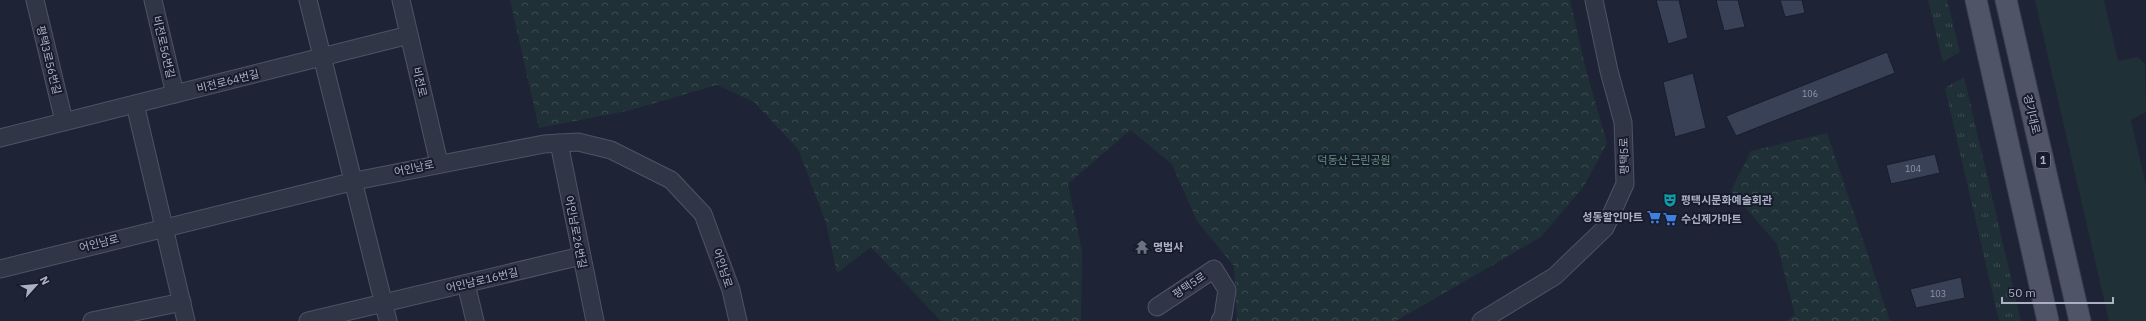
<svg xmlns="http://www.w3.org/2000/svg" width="2146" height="321" font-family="'IBM Plex Sans','Noto Sans KR',sans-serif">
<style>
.grass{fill:url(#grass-tufts)}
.forest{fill:url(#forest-crowns)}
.park{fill:#203037}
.building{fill:#394157;stroke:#191d2d}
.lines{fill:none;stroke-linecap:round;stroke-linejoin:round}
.minor-casing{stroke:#4f5365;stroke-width:19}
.major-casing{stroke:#3b3f50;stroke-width:23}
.minor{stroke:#313647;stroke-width:17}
.major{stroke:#4f5467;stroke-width:21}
.labels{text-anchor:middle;stroke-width:4;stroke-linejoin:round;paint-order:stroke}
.number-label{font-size:9px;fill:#8e94a9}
.shield{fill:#171b2b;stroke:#7f8396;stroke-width:1}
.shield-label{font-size:10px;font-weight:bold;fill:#abb0c4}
.street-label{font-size:11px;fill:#abb0c4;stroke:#171b2b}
.park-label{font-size:11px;fill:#629577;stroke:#171b2b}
.poi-label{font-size:11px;font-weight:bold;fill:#abb0c4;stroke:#171b2b;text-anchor:start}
</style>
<defs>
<pattern id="grass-tufts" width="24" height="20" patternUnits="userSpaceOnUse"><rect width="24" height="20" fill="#203037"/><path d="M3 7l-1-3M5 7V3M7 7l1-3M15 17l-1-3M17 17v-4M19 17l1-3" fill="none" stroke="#3e4b52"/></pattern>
<pattern id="forest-crowns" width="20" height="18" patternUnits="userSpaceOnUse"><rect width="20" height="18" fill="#203037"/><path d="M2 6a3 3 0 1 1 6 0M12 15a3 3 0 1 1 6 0" fill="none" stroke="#3e4b52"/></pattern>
</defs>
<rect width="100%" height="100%" fill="#1e2436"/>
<g class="grass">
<path d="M1928,0H1947L1960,52L1943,62Z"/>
<path d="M1964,77L2021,321H1999L1945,88Z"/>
</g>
<g class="forest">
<path d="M510,0H1570L1586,70L1607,143L1584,186L1541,237L1396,321H1237L1234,266L1197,221L1172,164L1130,130L1068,184L1082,251L1081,321H941L871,247L837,273L826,223L798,149L754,102L717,85L631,110L539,128Z"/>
<path d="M1827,133L1890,321H1786L1795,315L1777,244L1731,191L1751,151Z"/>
</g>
<path class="park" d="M2035,0H2104L2118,61L2138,57L2145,64L2146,112L2131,120L2146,186V321H2109Z"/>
<g class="building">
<path d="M1656,0H1679L1688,38L1668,44Z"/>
<path d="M1716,0H1738L1745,27L1724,31Z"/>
<path d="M1780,0H1802L1805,13L1785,17Z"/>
<path d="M1887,52L1895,73L1736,136L1726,116Z"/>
<path d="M1693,73L1706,128L1675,137L1663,82Z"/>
<path d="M1935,154L1940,173L1891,184L1886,165Z"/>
<path d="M1961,277L1965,298L1916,308L1910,289Z"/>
</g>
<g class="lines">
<defs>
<g id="minor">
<path d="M35,0L64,121"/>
<path d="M153,0L175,94"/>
<path d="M308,0L388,321"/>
<path d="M401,0L439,163"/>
<path d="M135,104L186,321"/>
<path d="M0,138L409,35"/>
<path d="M559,143L595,321"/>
<path d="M0,269L355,181L544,144L578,142L611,150L671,180L703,214L731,290L738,321"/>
<path d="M466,284L475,321"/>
<path d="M1157,307L1214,269L1227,290L1223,316L1220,321"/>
<path d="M92,321L182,302"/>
<path d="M308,321L581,256"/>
<path d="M1481,321L1555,276L1605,228L1625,184L1623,122L1609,71L1594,0"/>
</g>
<g id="major">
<path d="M1976,0L2048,321"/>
<path d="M2006,0L2080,321"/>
</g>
</defs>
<use href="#minor" class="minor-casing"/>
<use href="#major" class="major-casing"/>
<use href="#minor" class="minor"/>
<use href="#major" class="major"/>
</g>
<defs>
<symbol id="theatre-bare" viewBox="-9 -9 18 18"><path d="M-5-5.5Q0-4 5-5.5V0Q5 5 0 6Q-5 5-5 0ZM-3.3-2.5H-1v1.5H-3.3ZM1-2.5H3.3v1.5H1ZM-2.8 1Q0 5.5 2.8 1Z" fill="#0f9aa8" stroke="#171b2b" stroke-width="2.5" paint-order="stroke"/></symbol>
<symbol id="supermarket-bare" viewBox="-9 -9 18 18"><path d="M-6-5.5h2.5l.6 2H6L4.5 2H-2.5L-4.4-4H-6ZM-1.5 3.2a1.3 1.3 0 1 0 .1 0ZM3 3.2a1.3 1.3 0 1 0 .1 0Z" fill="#3f7fe0" stroke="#171b2b" stroke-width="2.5" paint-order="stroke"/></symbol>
<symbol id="temple-bare" viewBox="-9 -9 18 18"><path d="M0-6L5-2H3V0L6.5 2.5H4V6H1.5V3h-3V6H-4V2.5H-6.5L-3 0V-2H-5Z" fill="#6b7280" stroke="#171b2b" stroke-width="2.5" paint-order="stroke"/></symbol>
</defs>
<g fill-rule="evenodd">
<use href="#theatre-bare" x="1660" y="190" width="20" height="20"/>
<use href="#supermarket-bare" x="1644" y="207" width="20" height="20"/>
<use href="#supermarket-bare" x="1660" y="209" width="20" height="20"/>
<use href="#temple-bare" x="1132" y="237" width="20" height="20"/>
</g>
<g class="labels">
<g class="number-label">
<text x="1810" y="97">106</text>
<text x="1913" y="172">104</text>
<text x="1938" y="297">103</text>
</g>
<rect class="shield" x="2036" y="152" width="14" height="16" rx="3"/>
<g class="shield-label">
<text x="2043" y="164">1</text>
</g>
<g class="street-label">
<text transform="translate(164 47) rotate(77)" y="4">비전로56번길</text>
<text transform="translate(49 60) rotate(76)" y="4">평택3로56번길</text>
<text transform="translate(228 81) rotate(-14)" y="4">비전로64번길</text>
<text transform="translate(420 82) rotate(77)" y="4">비전로</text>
<text transform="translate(2032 114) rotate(77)" y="4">경기대로</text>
<text transform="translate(1624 156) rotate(-91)" y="4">평택5로</text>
<text transform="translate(414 168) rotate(-12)" y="4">어인남로</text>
<text transform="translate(576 232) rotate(79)" y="4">어인남로26번길</text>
<text transform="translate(99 243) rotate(-14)" y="4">어인남로</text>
<text transform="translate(723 268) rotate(72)" y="4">어인남로</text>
<text transform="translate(482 280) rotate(-13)" y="4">어인남로16번길</text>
<text transform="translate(1189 285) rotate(-34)" y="4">평택5로</text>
</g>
<g class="park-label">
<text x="1354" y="164">덕동산 근린공원</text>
</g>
<g class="poi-label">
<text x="1681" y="204">평택시문화예술회관</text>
<text x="1643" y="221" text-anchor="end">성동할인마트</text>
<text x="1681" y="223">수신제가마트</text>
<text x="1153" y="251">명법사</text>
</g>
</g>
<g transform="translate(36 285) rotate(63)" stroke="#171b2b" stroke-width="3" paint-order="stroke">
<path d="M0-3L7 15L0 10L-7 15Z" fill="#abb0c4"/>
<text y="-6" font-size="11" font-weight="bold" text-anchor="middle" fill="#abb0c4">N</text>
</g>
<path d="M2002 297v6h111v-6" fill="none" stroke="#abb0c4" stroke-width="2"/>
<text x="2008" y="297" font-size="12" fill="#abb0c4" stroke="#171b2b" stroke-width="3" paint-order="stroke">50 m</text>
</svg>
